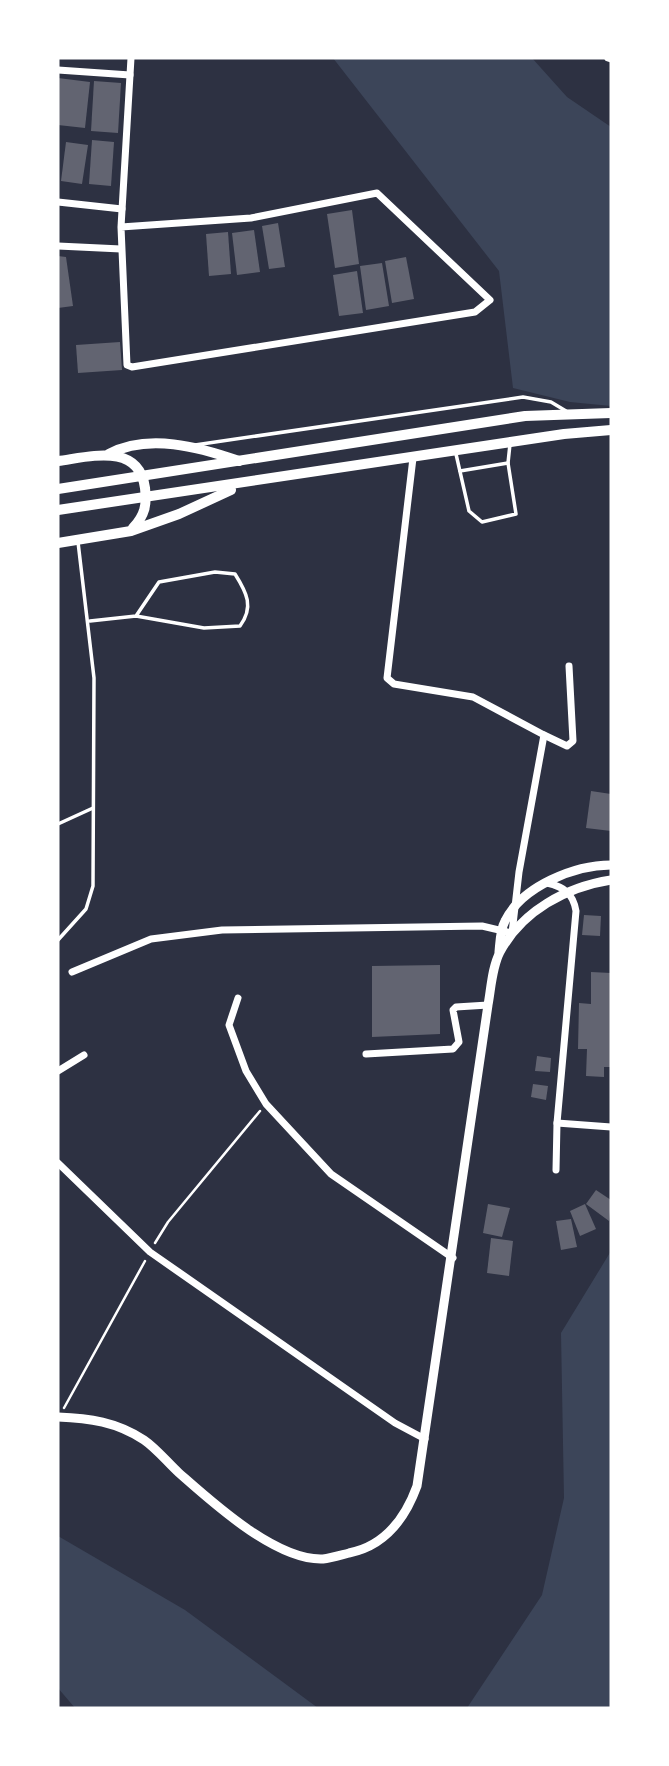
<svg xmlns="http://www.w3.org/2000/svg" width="669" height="1766" font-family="'Source Sans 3',sans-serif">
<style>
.green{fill:#3c4559}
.building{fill:#626471}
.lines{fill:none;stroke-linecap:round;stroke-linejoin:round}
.path{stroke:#fff;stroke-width:2.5}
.service{stroke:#fff;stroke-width:3.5}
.minor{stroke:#fff;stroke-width:7}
.tertiary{stroke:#fff;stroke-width:9}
.secondary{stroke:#fff;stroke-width:10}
</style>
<rect width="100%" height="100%" fill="#2d3142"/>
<g class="green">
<path d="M333,58H532L567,97L611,127V406L570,402L513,388L499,271Z"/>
<path d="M611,1251V1708H467L542,1595L564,1498L561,1333Z"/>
<path d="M58,1536L185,1610L318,1708H75L58,1688Z"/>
</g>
<g class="building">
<path d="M58,78L90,82L85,128L58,125Z"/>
<path d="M94,81L121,83L118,133L91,131Z"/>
<path d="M92,140L114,142L111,186L89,184Z"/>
<path d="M66,142L88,145L82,184L61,181Z"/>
<path d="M352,210L359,264L335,268L327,214Z"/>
<path d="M278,223L285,267L269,269L262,226Z"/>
<path d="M254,230L260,272L237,275L232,233Z"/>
<path d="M228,232L231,274L209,276L206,234Z"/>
<path d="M58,256L66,257L73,306L58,308Z"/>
<path d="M406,257L414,299L392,303L385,261Z"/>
<path d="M382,263L389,306L366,310L360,266Z"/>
<path d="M357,271L363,313L339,316L333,275Z"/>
<path d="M120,342L122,370L78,373L76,345Z"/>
<path d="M591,791L611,794V831L586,828Z"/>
<path d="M584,915L601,916L600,936L582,935Z"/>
<path d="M440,965V1034L372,1037V966Z"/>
<path d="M591,972L611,973V1067H604V1077L586,1076L587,1049H578L579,1003L591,1004Z"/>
<path d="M537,1056L551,1058L550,1072L535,1071Z"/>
<path d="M533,1084L548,1086L546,1100L531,1097Z"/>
<path d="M596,1190L611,1200L609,1221L586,1204Z"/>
<path d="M488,1204L510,1208L502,1237L483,1233Z"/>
<path d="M585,1204L596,1229L580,1236L570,1211Z"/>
<path d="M571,1219L577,1247L561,1250L556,1221Z"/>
<path d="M491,1238L513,1241L509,1276L487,1273Z"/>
</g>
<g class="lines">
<g class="path">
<path d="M155,1243L168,1222L260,1111"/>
<path d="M64,1408L145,1261"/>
</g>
<g class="service">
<path d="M195,445L523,397L551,402L566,411"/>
<path d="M456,454L469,511L482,522L516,514L508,463L510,444"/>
<path d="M460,471L508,463"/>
<path d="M90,621L136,616L204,628L240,626C254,607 247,593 235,574L215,572L159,582L136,616"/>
<path d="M58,824L93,808"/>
<path d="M58,940L86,909L93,886L94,678L78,542"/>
</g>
<g class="minor">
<path d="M608,58L611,59"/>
<path d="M58,70L130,75"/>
<path d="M58,202L122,209"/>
<path d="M121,227L251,218L377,193L490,300L475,312L132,367L127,365L121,227L131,58"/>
<path d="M58,246L121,249"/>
<path d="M544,735L567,746L573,741L569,666"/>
<path d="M547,883C564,887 573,893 576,911L557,1123L556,1170"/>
<path d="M72,972L151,939L222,930L482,926L512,933L519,872L544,735L473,697L394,684L387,678L413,458"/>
<path d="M238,998L229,1025L246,1071L266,1104L331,1174L453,1258"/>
<path d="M366,1054L453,1049L459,1042L453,1010L456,1007L488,1005"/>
<path d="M58,1071L84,1055"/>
<path d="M557,1123L611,1127"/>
<path d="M58,1163L150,1252L395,1423L425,1439"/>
</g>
<g class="tertiary">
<path d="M499,952C500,942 500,930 505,921C522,886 575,865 611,865"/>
<path d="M58,1417C89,1418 117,1422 144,1440C157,1449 167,1462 179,1473C212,1502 276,1561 323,1559C331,1558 341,1555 349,1553C384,1546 405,1519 417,1486L488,1005C491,989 492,967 500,952C522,911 566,887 611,880"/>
</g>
<g class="secondary">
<path d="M109,454C148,433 199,447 239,461"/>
<path d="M58,461C89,457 139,442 145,488C147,505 145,515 133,528"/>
<path d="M58,489L525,416L611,413"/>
<path d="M58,510L564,434L611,430"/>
<path d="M58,543L131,531L179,514L231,490"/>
</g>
</g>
<rect width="669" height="1766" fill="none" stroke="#ffffff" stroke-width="119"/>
</svg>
